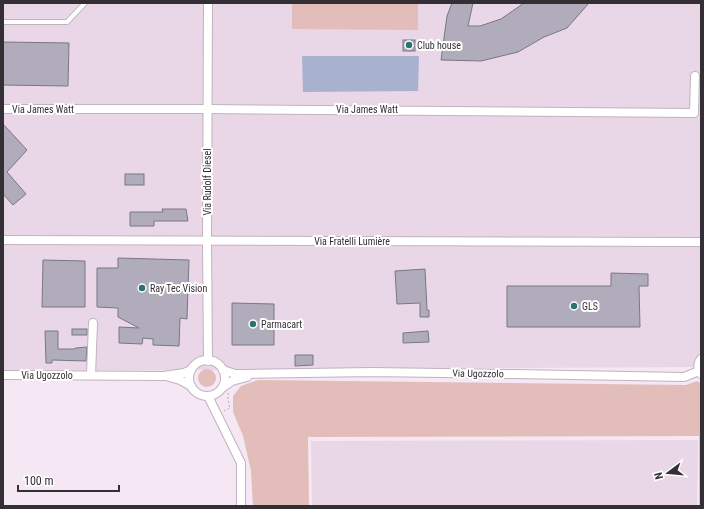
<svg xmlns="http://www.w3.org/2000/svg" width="704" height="509" font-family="'Roboto Condensed',sans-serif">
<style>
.built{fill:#e9d7e7}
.green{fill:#e3bdb9}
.water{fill:#a8b1cf}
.building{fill:#b1acbb;stroke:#7b7684}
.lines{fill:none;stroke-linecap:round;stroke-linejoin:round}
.lane-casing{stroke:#c0b3bf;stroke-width:6}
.street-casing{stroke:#c0b3bf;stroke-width:10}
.path{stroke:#b8adb7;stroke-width:1;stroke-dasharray:2 2;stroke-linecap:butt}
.lane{stroke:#fff;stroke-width:4}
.street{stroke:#fff;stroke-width:8}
.poi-dot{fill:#2a736e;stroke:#fff;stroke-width:1.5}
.labels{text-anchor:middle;stroke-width:4;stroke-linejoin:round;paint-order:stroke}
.poi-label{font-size:10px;fill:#342f34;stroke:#fff;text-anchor:start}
.street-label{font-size:10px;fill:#342f34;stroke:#fff}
</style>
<rect width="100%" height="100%" fill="#f5e7f4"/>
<g class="built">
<path d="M3,3H701V367L3,371Z"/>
<path d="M698,440L697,506H312L311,441Z"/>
</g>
<g class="green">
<path d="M292,3H418V30L292,29Z"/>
<circle cx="207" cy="378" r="9"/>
<path d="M258,380L686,385L697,381L701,383V506H699V436L308,437L309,506H253L251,471L243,436L233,412V396L241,386Z"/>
</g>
<path class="water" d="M302,56H419L418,91L303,92Z"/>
<g class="building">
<path d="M452,3H473L468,26H480L501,19L524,3H589L567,28L544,37L518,52L481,61L441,60L447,16Z"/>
<rect x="403" y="40" width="12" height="11"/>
<path d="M3,42L69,43L68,86L3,85Z"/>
<path d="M3,124L27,150L7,172L26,194L13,205L3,194Z"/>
<rect x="125" y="174" width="19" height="11"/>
<path d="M162,209H186L188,221H154V226H130V212H163Z"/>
<path d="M118,258L189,260L187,319L180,318L179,346L153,345V339L143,338L142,344L119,343V327L139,328L118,317V308L97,307V268H118Z"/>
<path d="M43,260L85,261V307H42Z"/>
<path d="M425,269L427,310H429V317H420V303L397,304L395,271Z"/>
<path d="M611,273L648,274V286H639L640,327H507V286H611Z"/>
<path d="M232,303L274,304V345H232Z"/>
<rect x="72" y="329" width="15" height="6"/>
<path d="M45,331H58V349H74L76,348L87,347L86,361L52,360V363H46Z"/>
<path d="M428,331L429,342L403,343V333Z"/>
<path d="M295,355H313V365L295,366Z"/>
</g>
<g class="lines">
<defs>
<path id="lane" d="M3,22H67L85,3"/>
<g id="street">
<path d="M208,3L207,240L208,361"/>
<path d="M3,109H207L694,113L695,76"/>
<path d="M3,240L701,242"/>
<path d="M701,359C697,364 698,369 701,374"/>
<circle cx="207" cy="378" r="18"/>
<path d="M223,370L235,374H245L373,372L515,374L684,377L699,371"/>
<path d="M3,375L164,376L184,373L191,370"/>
<path d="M91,375L93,323"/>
<path d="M169,377L180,380L191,386"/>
<path d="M222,388L232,381L247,377"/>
<path d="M208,396L241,463V506"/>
</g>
</defs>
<use href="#lane" class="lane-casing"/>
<use href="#street" class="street-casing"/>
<path class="path" d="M224,411L230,408L228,400V393"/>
<use href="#lane" class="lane"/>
<use href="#street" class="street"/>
</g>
<g class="poi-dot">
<circle cx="409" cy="45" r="4"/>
<circle cx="142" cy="288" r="4"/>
<circle cx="574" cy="306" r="4"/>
<circle cx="253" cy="324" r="4"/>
</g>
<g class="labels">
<g class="poi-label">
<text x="417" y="49">Club house</text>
<text x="150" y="292">Ray Tec Vision</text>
<text x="582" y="310">GLS</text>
<text x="261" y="328">Parmacart</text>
</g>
<g class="street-label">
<text x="43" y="113">Via James Watt</text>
<text x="367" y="113">Via James Watt</text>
<text transform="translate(207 182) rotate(-90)" y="4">Via Rudolf Diesel</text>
<text x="352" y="245">Via Fratelli Lumière</text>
<text transform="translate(478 373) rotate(1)" y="4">Via Ugozzolo</text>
<text x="47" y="379">Via Ugozzolo</text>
</g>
</g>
<rect width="704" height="509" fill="none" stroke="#342f34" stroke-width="8"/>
<g transform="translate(668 473) rotate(254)" stroke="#ffffff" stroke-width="3" paint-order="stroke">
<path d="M0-3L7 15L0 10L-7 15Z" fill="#342f34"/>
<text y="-6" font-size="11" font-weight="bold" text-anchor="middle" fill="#342f34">N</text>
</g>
<path d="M18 485v6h101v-6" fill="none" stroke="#342f34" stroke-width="2"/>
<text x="24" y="485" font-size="12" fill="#342f34" stroke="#ffffff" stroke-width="3" paint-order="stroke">100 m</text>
</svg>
